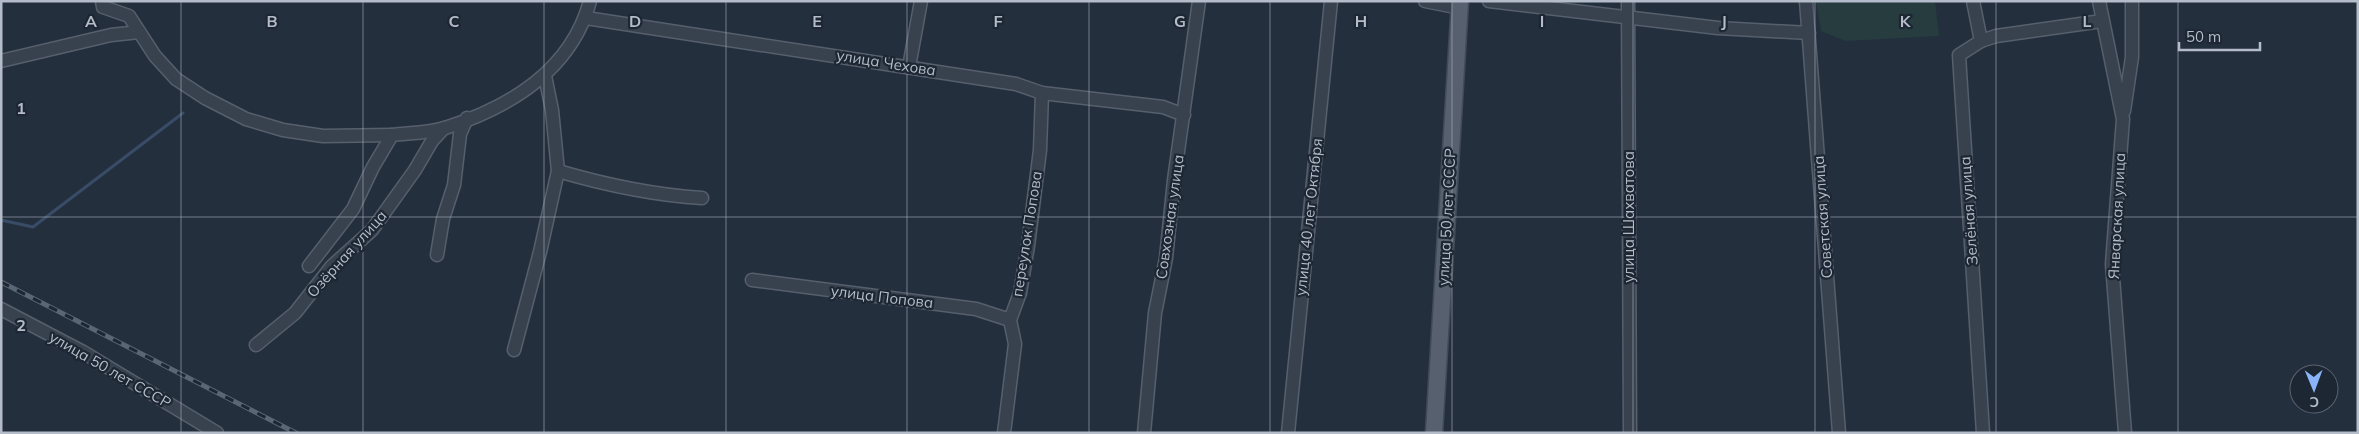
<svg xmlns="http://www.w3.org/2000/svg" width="2359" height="434" font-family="Mulish,sans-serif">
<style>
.green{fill:#263c3f}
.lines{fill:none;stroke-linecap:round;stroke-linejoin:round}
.stream{stroke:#394c67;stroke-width:3}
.minor-casing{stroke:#565f6c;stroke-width:15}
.major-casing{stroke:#414a57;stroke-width:19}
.minor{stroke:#38414e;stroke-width:12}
.major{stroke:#56606e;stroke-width:16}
.rail-casing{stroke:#5a6575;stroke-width:5}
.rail{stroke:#1d2633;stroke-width:3;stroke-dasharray:9;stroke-linecap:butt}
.grid{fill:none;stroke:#b4bcc9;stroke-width:1;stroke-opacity:0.55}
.labels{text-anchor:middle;stroke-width:4.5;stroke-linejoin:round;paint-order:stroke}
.street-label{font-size:15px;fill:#b4bcc9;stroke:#1d2633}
.grid-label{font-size:16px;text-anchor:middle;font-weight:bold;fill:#b4bcc9;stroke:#1d2633;stroke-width:4.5;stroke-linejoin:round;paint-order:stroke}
</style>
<rect width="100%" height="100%" fill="#242f3e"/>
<path class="green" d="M1816,1H1935L1939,36L1845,41L1821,31Z"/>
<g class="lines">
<path class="stream" d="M1,220L33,227L183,113"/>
<defs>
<g id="minor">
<path d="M102,1L103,7L129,16L155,56L176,79L205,98L246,119L283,130L323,136L392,135"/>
<path d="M1425,1L1460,8"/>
<path d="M1489,1L1718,28L1809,33"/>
<path d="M1628,1L1630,433"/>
<path d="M1806,1L1839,433"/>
<path d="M1973,1L1981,41L1959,55L1983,433"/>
<path d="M2099,1L2123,119L2112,264L2125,433"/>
<path d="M586,18L1016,84L1042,93L1163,107L1184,115"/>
<path d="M1981,41L1996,36L2102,21"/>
<path d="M1,61L111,35L139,32"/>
<path d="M909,67L921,1"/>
<path d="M545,76L552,110L558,171C606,185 652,195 702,198"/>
<path d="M2124,111L2132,57V1"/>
<path d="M437,255L443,219L454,185L460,134L467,118"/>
<path d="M309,266L353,209L373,167L392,135C409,133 429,133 445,128C510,107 571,71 590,1"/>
<path d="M752,280L976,309L1010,320"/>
<path d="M1,309L83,352L217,433"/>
<path d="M256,345L295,313L332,266L372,230L415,170L432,141L444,128"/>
<path d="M514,350L540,252L558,171"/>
<path d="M1004,433L1015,344L1010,320L1020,293L1028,246L1040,150L1042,93"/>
<path d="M1144,433L1155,313L1166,258L1174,180L1199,1"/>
<path d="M1288,433L1331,1"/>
</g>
<path id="major" d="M1434,433L1460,1"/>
</defs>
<use href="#minor" class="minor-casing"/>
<use href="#major" class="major-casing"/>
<use href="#minor" class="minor"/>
<use href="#major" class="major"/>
<defs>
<path id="rail" d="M1,282L296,433"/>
</defs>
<use href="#rail" class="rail-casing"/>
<use href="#rail" class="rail"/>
</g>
<path class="grid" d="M181,1V433M363,1V433M544,1V433M726,1V433M907,1V433M1089,1V433M1270,1V433M1452,1V433M1633,1V433M1815,1V433M1996,1V433M2178,1V433M1,217H2358"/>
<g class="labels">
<g class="street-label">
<text transform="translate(886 63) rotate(9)" y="5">улица Чехова</text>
<text transform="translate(1969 211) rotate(-94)" y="5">Зелёная улица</text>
<text transform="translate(2117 216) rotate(-87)" y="5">Январская улица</text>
<text transform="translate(1170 217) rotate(-82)" y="5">Совхозная улица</text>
<text transform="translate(1309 217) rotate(-84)" y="5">улица 40 лет Октября</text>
<text transform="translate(1447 217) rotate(-87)" y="5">улица 50 лет СССР</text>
<text transform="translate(1629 217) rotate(-90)" y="5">улица Шахватова</text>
<text transform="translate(1823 217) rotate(-94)" y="5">Советская улица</text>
<text transform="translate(1027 234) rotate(-81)" y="5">переулок Попова</text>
<text transform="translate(347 254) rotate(-48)" y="5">Озёрная улица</text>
<text transform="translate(882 297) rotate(7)" y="5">улица Попова</text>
<text transform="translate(110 370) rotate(30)" y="5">улица 50 лет СССР</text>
</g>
</g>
<g class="grid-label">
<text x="91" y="27">A</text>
<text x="272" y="27">B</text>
<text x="454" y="27">C</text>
<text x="635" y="27">D</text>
<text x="817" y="27">E</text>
<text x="998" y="27">F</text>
<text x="1180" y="27">G</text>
<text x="1361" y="27">H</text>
<text x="1542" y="27">I</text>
<text x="1724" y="27">J</text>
<text x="1905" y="27">K</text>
<text x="2087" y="27">L</text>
<text x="21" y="114">1</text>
<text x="21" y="331">2</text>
</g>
<rect width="2359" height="434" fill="none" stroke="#b4bcc9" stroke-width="5"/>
<g transform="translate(2314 389) rotate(179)"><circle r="24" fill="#1d2633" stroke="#59626f"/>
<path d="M0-4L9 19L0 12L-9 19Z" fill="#8ab4f8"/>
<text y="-8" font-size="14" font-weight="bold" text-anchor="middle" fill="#b4bcc9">С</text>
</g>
<path d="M2179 42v8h81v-8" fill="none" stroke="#b4bcc9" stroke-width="2.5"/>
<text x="2186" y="42" font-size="15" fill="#b4bcc9" stroke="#1d2633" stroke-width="4" paint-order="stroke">50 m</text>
</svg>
